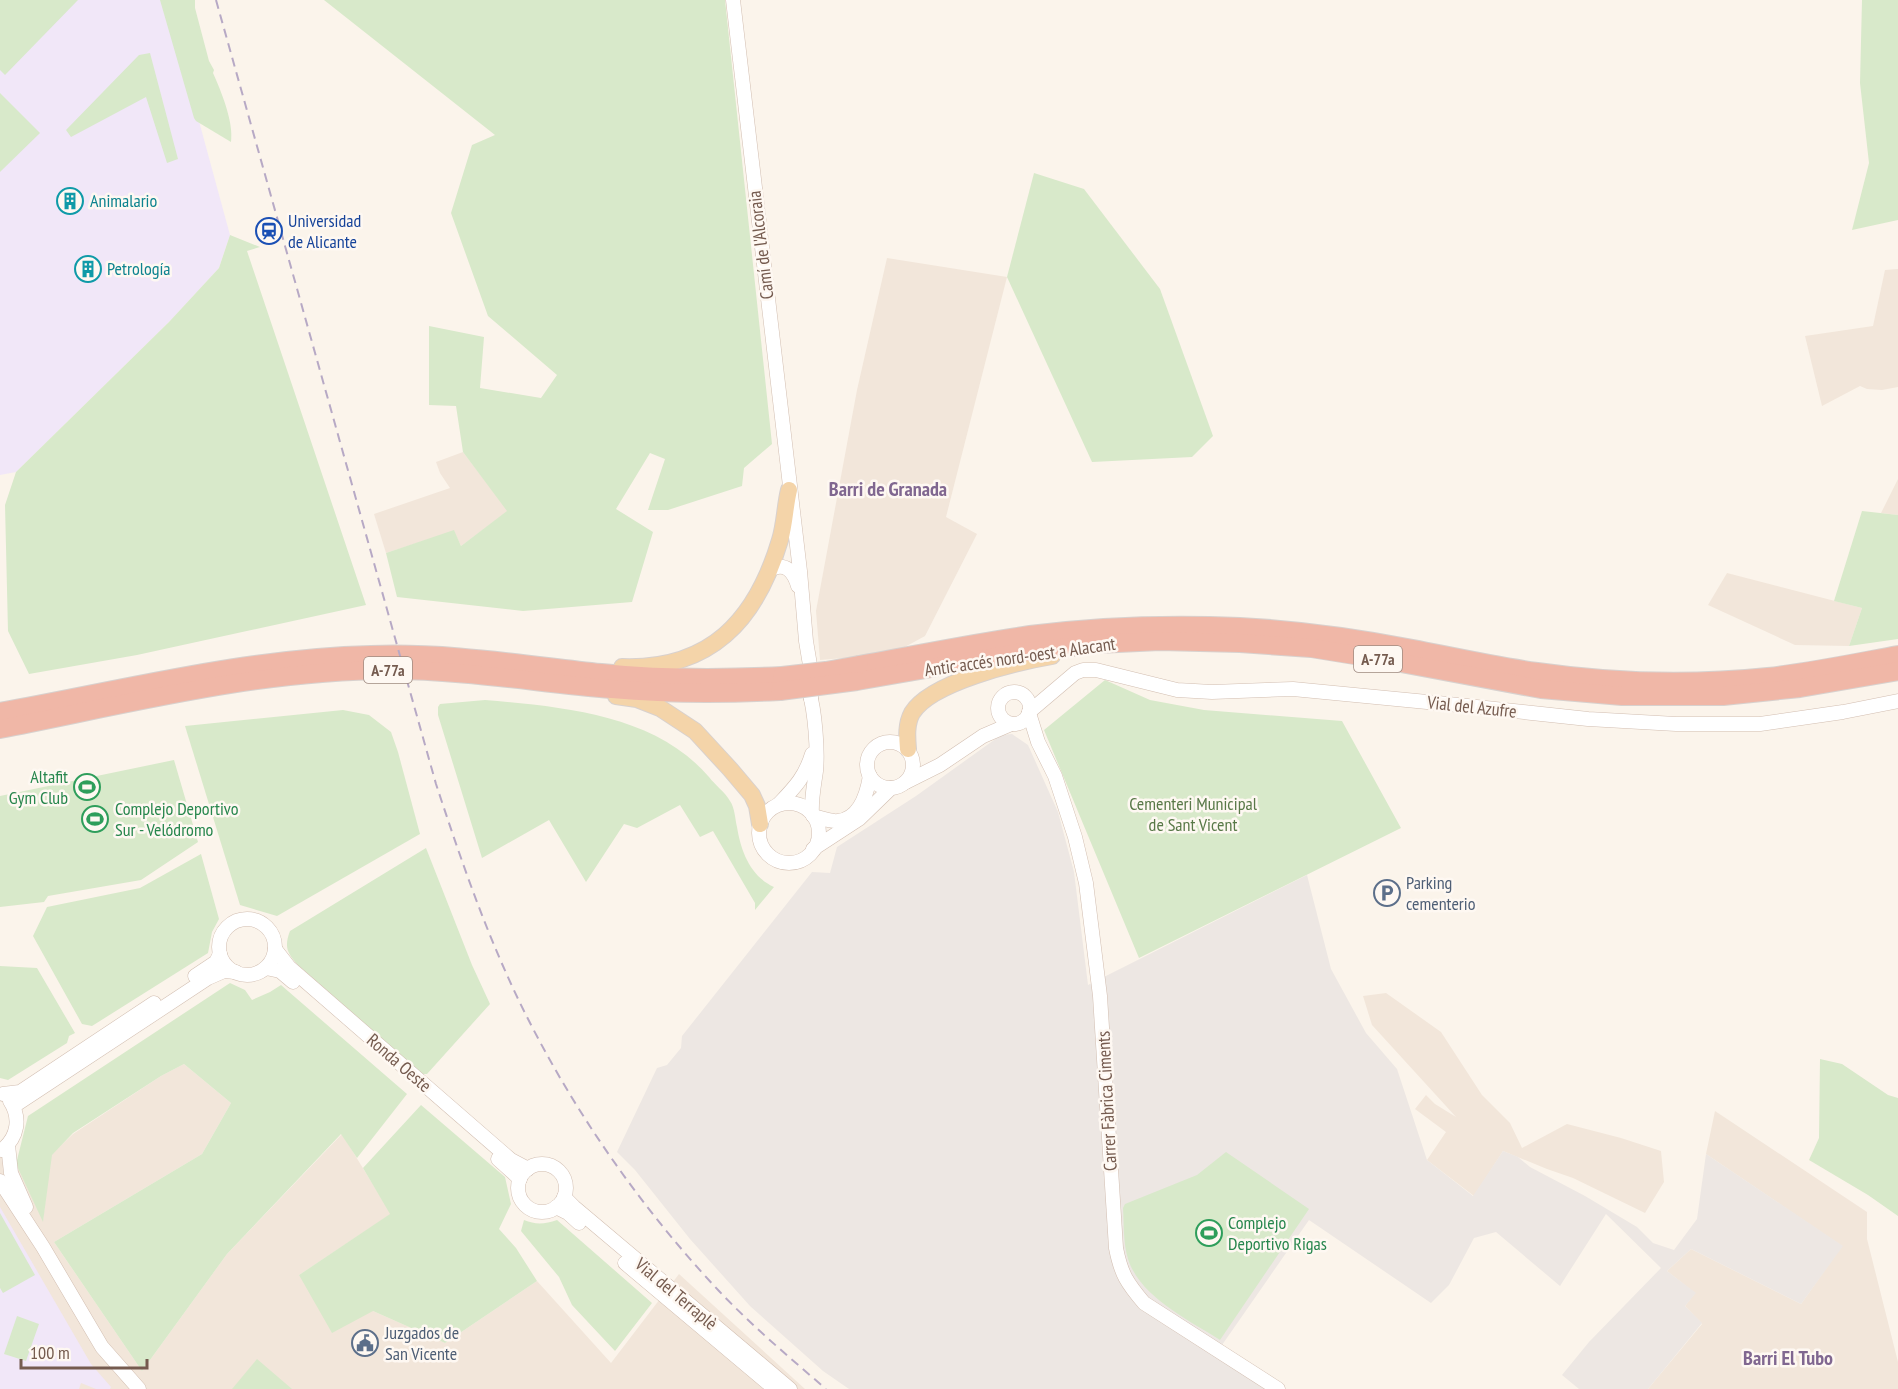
<svg xmlns="http://www.w3.org/2000/svg" width="1898" height="1389" font-family="'PT Sans Narrow',sans-serif">
<style>
.residential{fill:#f2e6da}
.industrial{fill:#ede7e3}
.education{fill:#f1e7f8}
.green{fill:#d8e9ca}
.lines{fill:none;stroke-linecap:round;stroke-linejoin:round}
.secondary-casing{stroke:#d2beb1;stroke-width:15}
.primary-casing{stroke:#d8d1ce;stroke-width:18}
.highway-casing{stroke:#d8d1ce;stroke-width:20}
.secondary{stroke:#fff;stroke-width:14}
.primary{stroke:#f4d4a9;stroke-width:16}
.highway{stroke:#f0b7a7;stroke-width:18}
.rail{stroke:#b7a9c5;stroke-width:2;stroke-dasharray:9 6;stroke-linecap:butt}
.highway-bridge-casing{stroke:#d8d1ce;stroke-width:20;stroke-linecap:butt}
.highway-bridge{stroke:#f0b7a7;stroke-width:18}
.labels{text-anchor:middle;stroke-width:5;stroke-linejoin:round;paint-order:stroke}
.shield{fill:#fef8f2;stroke:#9e8a80;stroke-width:1.5}
.shield-label{font-size:16px;font-weight:bold;fill:#755b4f}
.culture-label{font-size:18px;fill:#0d838f;stroke:#fef8f2;text-anchor:start}
.transit-label{font-size:18px;fill:#164399;stroke:#fef8f2;text-anchor:start}
.street-label{font-size:18px;fill:#755b4f;stroke:#fef8f2}
.leisure-label{font-size:18px;fill:#27864d;stroke:#fef8f2;text-anchor:start}
.park-label{font-size:18px;fill:#597948;stroke:#fef8f2}
.service-label{font-size:18px;fill:#4e5e75;stroke:#fef8f2;text-anchor:start}
.neighbourhood-label{font-size:20px;font-weight:bold;fill:#806790;stroke:#fef8f2}
</style>
<rect width="100%" height="100%" fill="#fbf4eb"/>
<g class="residential">
<path d="M887,258L1007,277L946,517L977,534L925,636L892,654L820,660L816,611L857,390Z"/>
<path d="M1898,269V387L1882,390L1867,389L1860,386L1822,406L1805,336L1873,326L1885,270Z"/>
<path d="M463,452L508,511L461,546L454,531L386,553L374,514L450,488L440,473L436,462Z"/>
<path d="M1898,479V515L1881,513Z"/>
<path d="M1727,573L1862,608L1849,646L1795,645L1708,605Z"/>
<path d="M1386,993L1441,1032L1482,1095L1510,1123L1522,1148L1567,1124L1621,1138L1661,1151L1664,1182L1645,1213L1573,1178L1547,1169L1503,1151L1474,1196L1427,1160L1446,1132L1415,1109L1426,1095L1435,1104L1456,1117L1372,1025L1363,996Z"/>
<path d="M184,1064L231,1103L202,1154L54,1242L142,1371L227,1254L342,1134L391,1214L299,1275L373,1311L445,1343L537,1281L611,1363L679,1274L805,1389H0V1143L16,1164L43,1220L51,1155L73,1134L161,1076Z"/>
<path d="M1715,1111L1867,1212V1239L1898,1362V1389H1648L1702,1324L1685,1306L1695,1293L1667,1271L1691,1249L1801,1304L1842,1246L1706,1154Z"/>
</g>
<path class="industrial" d="M1012,734L1028,745L1058,812L1074,872L1088,985L1307,875L1331,969L1366,1033L1397,1069L1427,1160L1473,1196L1503,1151L1518,1157L1530,1167L1585,1196L1637,1227L1653,1243L1674,1250L1697,1219L1706,1154L1843,1246L1801,1304L1691,1249L1667,1271L1696,1293L1685,1306L1702,1323L1648,1389H1579L1562,1375L1589,1342L1661,1268L1606,1214L1560,1286L1496,1232L1474,1238L1449,1285L1431,1303L1309,1220L1222,1345L1267,1389H849L823,1371L750,1306L690,1239L635,1170L617,1152L657,1068L667,1065L681,1048L682,1036L812,872L830,873L837,847L916,796L1001,735Z"/>
<g class="education">
<path d="M0,0H166L230,235L219,268L169,322L16,472L0,475Z"/>
<path d="M0,1207L91,1364L111,1387L110,1389H96L81,1383L79,1389H0Z"/>
</g>
<g class="green">
<path d="M0,0H78L5,75L0,70Z"/>
<path d="M160,0H195V8L209,61L214,70L213,73C221,91 234,122 231,142L196,121L194,118Z"/>
<path d="M324,0H725L772,444L744,468L742,486L668,510H648L665,459L650,453L616,509L653,532L632,602L523,611L397,597L386,553L454,530L461,546L507,511L463,452L456,406L429,405V326L484,337L480,388L541,398L557,375L488,316L451,213L472,145L495,135Z"/>
<path d="M1862,0H1898V220L1852,230L1869,163L1860,83Z"/>
<path d="M150,53L178,159L167,163L146,97L71,137L66,130L139,55Z"/>
<path d="M0,93L40,133L0,172Z"/>
<path d="M1034,173L1084,189L1160,289L1213,436L1192,457L1092,462L1007,277Z"/>
<path d="M230,235L260,247L247,251L366,605L137,655L29,674L8,631L5,505L16,472L169,322L219,268Z"/>
<path d="M1862,511L1898,515V639L1849,646L1862,608L1834,601Z"/>
<path d="M1105,680L1150,700L1204,710L1342,721L1401,828L1139,958L1044,730Z"/>
<path d="M485,700C562,707 655,714 709,777C715,785 725,792 730,801C735,808 735,819 737,827C741,851 750,876 774,887L755,910V903L713,831L700,837L680,805L637,828L624,824L586,882L549,820L482,858L438,715V707L440,704Z"/>
<path d="M343,710L369,715L391,732L398,752L420,834L277,916L240,905L185,726Z"/>
<path d="M174,760L198,842L141,880L48,896L44,902L0,907V796Z"/>
<path d="M426,848L472,965L490,1004L427,1074H422L298,965C287,953 284,947 290,931Z"/>
<path d="M201,854L219,919L212,932L208,953L92,1026L82,1024L33,936L47,907L140,888Z"/>
<path d="M0,966L37,968L75,1033L69,1036L67,1043L8,1080L0,1078Z"/>
<path d="M230,983L245,990L252,1000L270,992L281,985L407,1094L357,1158L341,1134L227,1254L142,1371L54,1242L202,1154L231,1103L184,1064L161,1076L73,1133L52,1155L43,1222L16,1164L28,1116Z"/>
<path d="M1820,1059L1842,1064L1888,1095L1898,1098V1216L1868,1195L1809,1160L1819,1138Z"/>
<path d="M421,1105L505,1177L511,1204L499,1229L516,1248L537,1281L445,1343L373,1311L332,1333L299,1275L390,1214L363,1168Z"/>
<path d="M1226,1152L1309,1209L1220,1340C1189,1320 1140,1297 1128,1259C1123,1243 1124,1224 1123,1208L1125,1204L1197,1175Z"/>
<path d="M0,1213L35,1275L3,1293L0,1288Z"/>
<path d="M524,1220C536,1225 545,1224 557,1220L652,1303L615,1351L572,1305L559,1277L521,1231Z"/>
<path d="M17,1316L39,1324L26,1361L4,1354Z"/>
<path d="M257,1359L292,1389H232Z"/>
</g>
<g class="lines">
<defs>
<g id="secondary">
<path d="M733,0L800,571L806,641L813,683L811,699"/>
<path d="M771,569C786,562 794,572 798,586"/>
<path d="M809,691C815,711 818,751 816,771C814,786 811,799 812,814"/>
<circle cx="1014" cy="708" r="16"/>
<path d="M1029,712L1075,673L1083,670H1096L1177,690L1212,692L1293,689L1458,705L1588,719L1676,724H1760L1843,712L1898,701"/>
<path d="M1029,713L1038,742L1055,776L1075,837L1086,883L1100,996L1116,1248C1121,1274 1127,1283 1144,1303L1278,1389"/>
<circle cx="890" cy="765" r="23"/>
<path d="M906,782L940,765L983,736L1011,724"/>
<circle cx="789" cy="833" r="30"/>
<path d="M779,804C795,787 805,777 812,754"/>
<path d="M813,816C821,818 831,822 838,821C860,819 867,794 870,776"/>
<path d="M813,849L859,819L891,788"/>
<circle cx="247" cy="947" r="28"/>
<path d="M275,949L289,967L511,1160L528,1169"/>
<path d="M266,968L280,971L293,982"/>
<path d="M195,976L216,962L220,954"/>
<path d="M3,1094L20,1092L154,1003"/>
<path d="M14,1106L208,978L224,971L236,972"/>
<path d="M8,1145L11,1173L26,1207"/>
<path d="M2,1150C18,1137 21,1118 10,1101"/>
<path d="M498,1159L520,1179"/>
<circle cx="542" cy="1188" r="24"/>
<path d="M0,1181L43,1247L102,1347L139,1389"/>
<path d="M564,1197L574,1207L790,1389"/>
<path d="M556,1207L568,1213L579,1223"/>
<path d="M625,1263L775,1389"/>
</g>
<g id="primary">
<path d="M622,667C710,670 756,621 780,540C785,524 785,506 789,490"/>
<path d="M616,696L637,699L660,708L695,731L730,769L752,795L757,806L760,824"/>
<path d="M908,749C907,737 906,724 912,713C931,682 1017,662 1052,656"/>
</g>
<g id="highway">
<path d="M859,665C916,655 973,643 1030,635C1100,626 1170,624 1240,627C1298,630 1356,638 1413,649C1454,657 1495,666 1537,672C1614,683 1691,685 1768,677C1812,672 1855,663 1898,655"/>
<path d="M857,681L1017,653L1097,644L1160,641L1240,643L1311,648L1385,660L1541,689L1622,696H1723L1800,688L1898,671"/>
<path d="M0,712C123,690 245,658 371,655C448,652 525,665 601,673C661,679 722,679 782,676"/>
<path d="M0,729C128,704 260,670 390,670C465,670 538,683 612,689C668,694 724,694 780,691"/>
</g>
</defs>
<use href="#secondary" class="secondary-casing"/>
<use href="#primary" class="primary-casing"/>
<use href="#highway" class="highway-casing"/>
<use href="#secondary" class="secondary"/>
<use href="#primary" class="primary"/>
<use href="#highway" class="highway"/>
<path class="rail" d="M216,0L436,784C462,863 489,942 527,1017C577,1116 643,1210 719,1291C752,1326 789,1357 826,1389"/>
<defs>
<g id="highway-bridge">
<path d="M782,676L826,671L859,665"/>
<path d="M780,691L857,681"/>
</g>
</defs>
<use href="#highway-bridge" class="highway-bridge-casing"/>
<use href="#highway-bridge" class="highway-bridge"/>
</g>
<defs>
<symbol id="building-ring" viewBox="-11 -11 22 22"><circle r="9.5" fill="#fef8f2" stroke="#0f9aa8" stroke-width="1.5"/><path d="M-4-6H4V6H1V3H-1V6H-4ZM-2.5-4.3h1.7v1.8h-1.7ZM.8-4.3h1.7v1.8H.8ZM-2.5-1h1.7V.8h-1.7ZM.8-1h1.7V.8H.8Z" fill="#0f9aa8"/></symbol>
<symbol id="station-ring" viewBox="-11 -11 22 22"><circle r="9.5" fill="#fef8f2" stroke="#1a4fb4" stroke-width="1.5"/><path d="M-3-6H3Q5-6 5-4V2Q5 4 3 4L4.5 6H3L1.5 4h-3L-3 6H-4.5L-3 4Q-5 4-5 2V-4Q-5-6-3-6ZM-3.5-4v3h7v-3ZM-3.5 1v1.5H-2V1ZM2 1v1.5H3.5V1Z" fill="#1a4fb4"/></symbol>
<symbol id="stadium-ring" viewBox="-11 -11 22 22"><circle r="9.5" fill="#fef8f2" stroke="#2e9e5b" stroke-width="1.5"/><path d="M0-5a6.5 5 0 1 0 0 10a6.5 5 0 1 0 0-10ZM-3.5-1.8h7v3.6h-7Z" fill="#2e9e5b"/></symbol>
<symbol id="parking-ring" viewBox="-11 -11 22 22"><circle r="9.5" fill="#fef8f2" stroke="#5c6f8a" stroke-width="1.5"/><path d="M-3.5-5.5H1a3.5 3.5 0 0 1 0 7H-1V5.5H-3.5ZM-1-3.4V-.6H.8a1.4 1.4 0 0 0 0-2.8Z" fill="#5c6f8a"/></symbol>
<symbol id="civic-ring" viewBox="-11 -11 22 22"><circle r="9.5" fill="#fef8f2" stroke="#5c6f8a" stroke-width="1.5"/><path d="M-.6-6.5H3V-4.5H.6V-3L4-1V1h2V6H-6V1h2V-1L-.6-3ZM-1.2 2.5V6h2.4V2.5Z" fill="#5c6f8a"/></symbol>
</defs>
<g fill-rule="evenodd">
<use href="#building-ring" x="55" y="186" width="30" height="30"/>
<use href="#station-ring" x="254" y="216" width="30" height="30"/>
<use href="#building-ring" x="73" y="254" width="30" height="30"/>
<use href="#stadium-ring" x="72" y="772" width="30" height="30"/>
<use href="#stadium-ring" x="80" y="804" width="30" height="30"/>
<use href="#parking-ring" x="1372" y="878" width="30" height="30"/>
<use href="#stadium-ring" x="1194" y="1218" width="30" height="30"/>
<use href="#civic-ring" x="350" y="1328" width="30" height="30"/>
</g>
<g class="labels">
<g class="shield">
<rect x="1354" y="646" width="48" height="26" rx="4.5"/>
<rect x="364" y="657" width="48" height="26" rx="4.5"/>
</g>
<g class="shield-label">
<text x="1378" y="665">A-77a</text>
<text x="388" y="676">A-77a</text>
</g>
<g class="culture-label">
<text x="90" y="207">Animalario</text>
<text x="107" y="275">Petrología</text>
</g>
<g class="transit-label">
<text x="288" y="227">Universidad<tspan x="288" dy="21">de Alicante</tspan></text>
</g>
<g class="street-label">
<text transform="translate(761 245) rotate(-97)" y="6">Camí de l'Alcoraia</text>
<text transform="translate(1020 657) rotate(-8)" y="6">Antic accés nord-oest a Alacant</text>
<text transform="translate(1472 707) rotate(6)" y="6">Vial del Azufre</text>
<text transform="translate(399 1063) rotate(41)" y="6">Ronda Oeste</text>
<text transform="translate(1107 1101) rotate(-93)" y="6">Carrer Fàbrica Ciments</text>
<text transform="translate(676 1294) rotate(40)" y="6">Vial del Terraplè</text>
</g>
<g class="leisure-label">
<text x="68" y="783" text-anchor="end">Altafit<tspan x="68" dy="21">Gym Club</tspan></text>
<text x="115" y="815">Complejo Deportivo<tspan x="115" dy="21">Sur - Velódromo</tspan></text>
<text x="1228" y="1229">Complejo<tspan x="1228" dy="21">Deportivo Rigas</tspan></text>
</g>
<g class="park-label">
<text x="1193" y="810">Cementeri Municipal<tspan x="1193" dy="21">de Sant Vicent</tspan></text>
</g>
<g class="service-label">
<text x="1406" y="889">Parking<tspan x="1406" dy="21">cementerio</tspan></text>
<text x="385" y="1339">Juzgados de<tspan x="385" dy="21">San Vicente</tspan></text>
</g>
<g class="neighbourhood-label">
<text x="888" y="496">Barri de Granada</text>
<text x="1788" y="1365">Barri El Tubo</text>
</g>
</g>
<path d="M21 1359v9h126v-9" fill="none" stroke="#755b4f" stroke-width="3"/>
<text x="30" y="1359" font-size="18" fill="#755b4f" stroke="#fef8f2" stroke-width="4.5" paint-order="stroke">100 m</text>
</svg>
